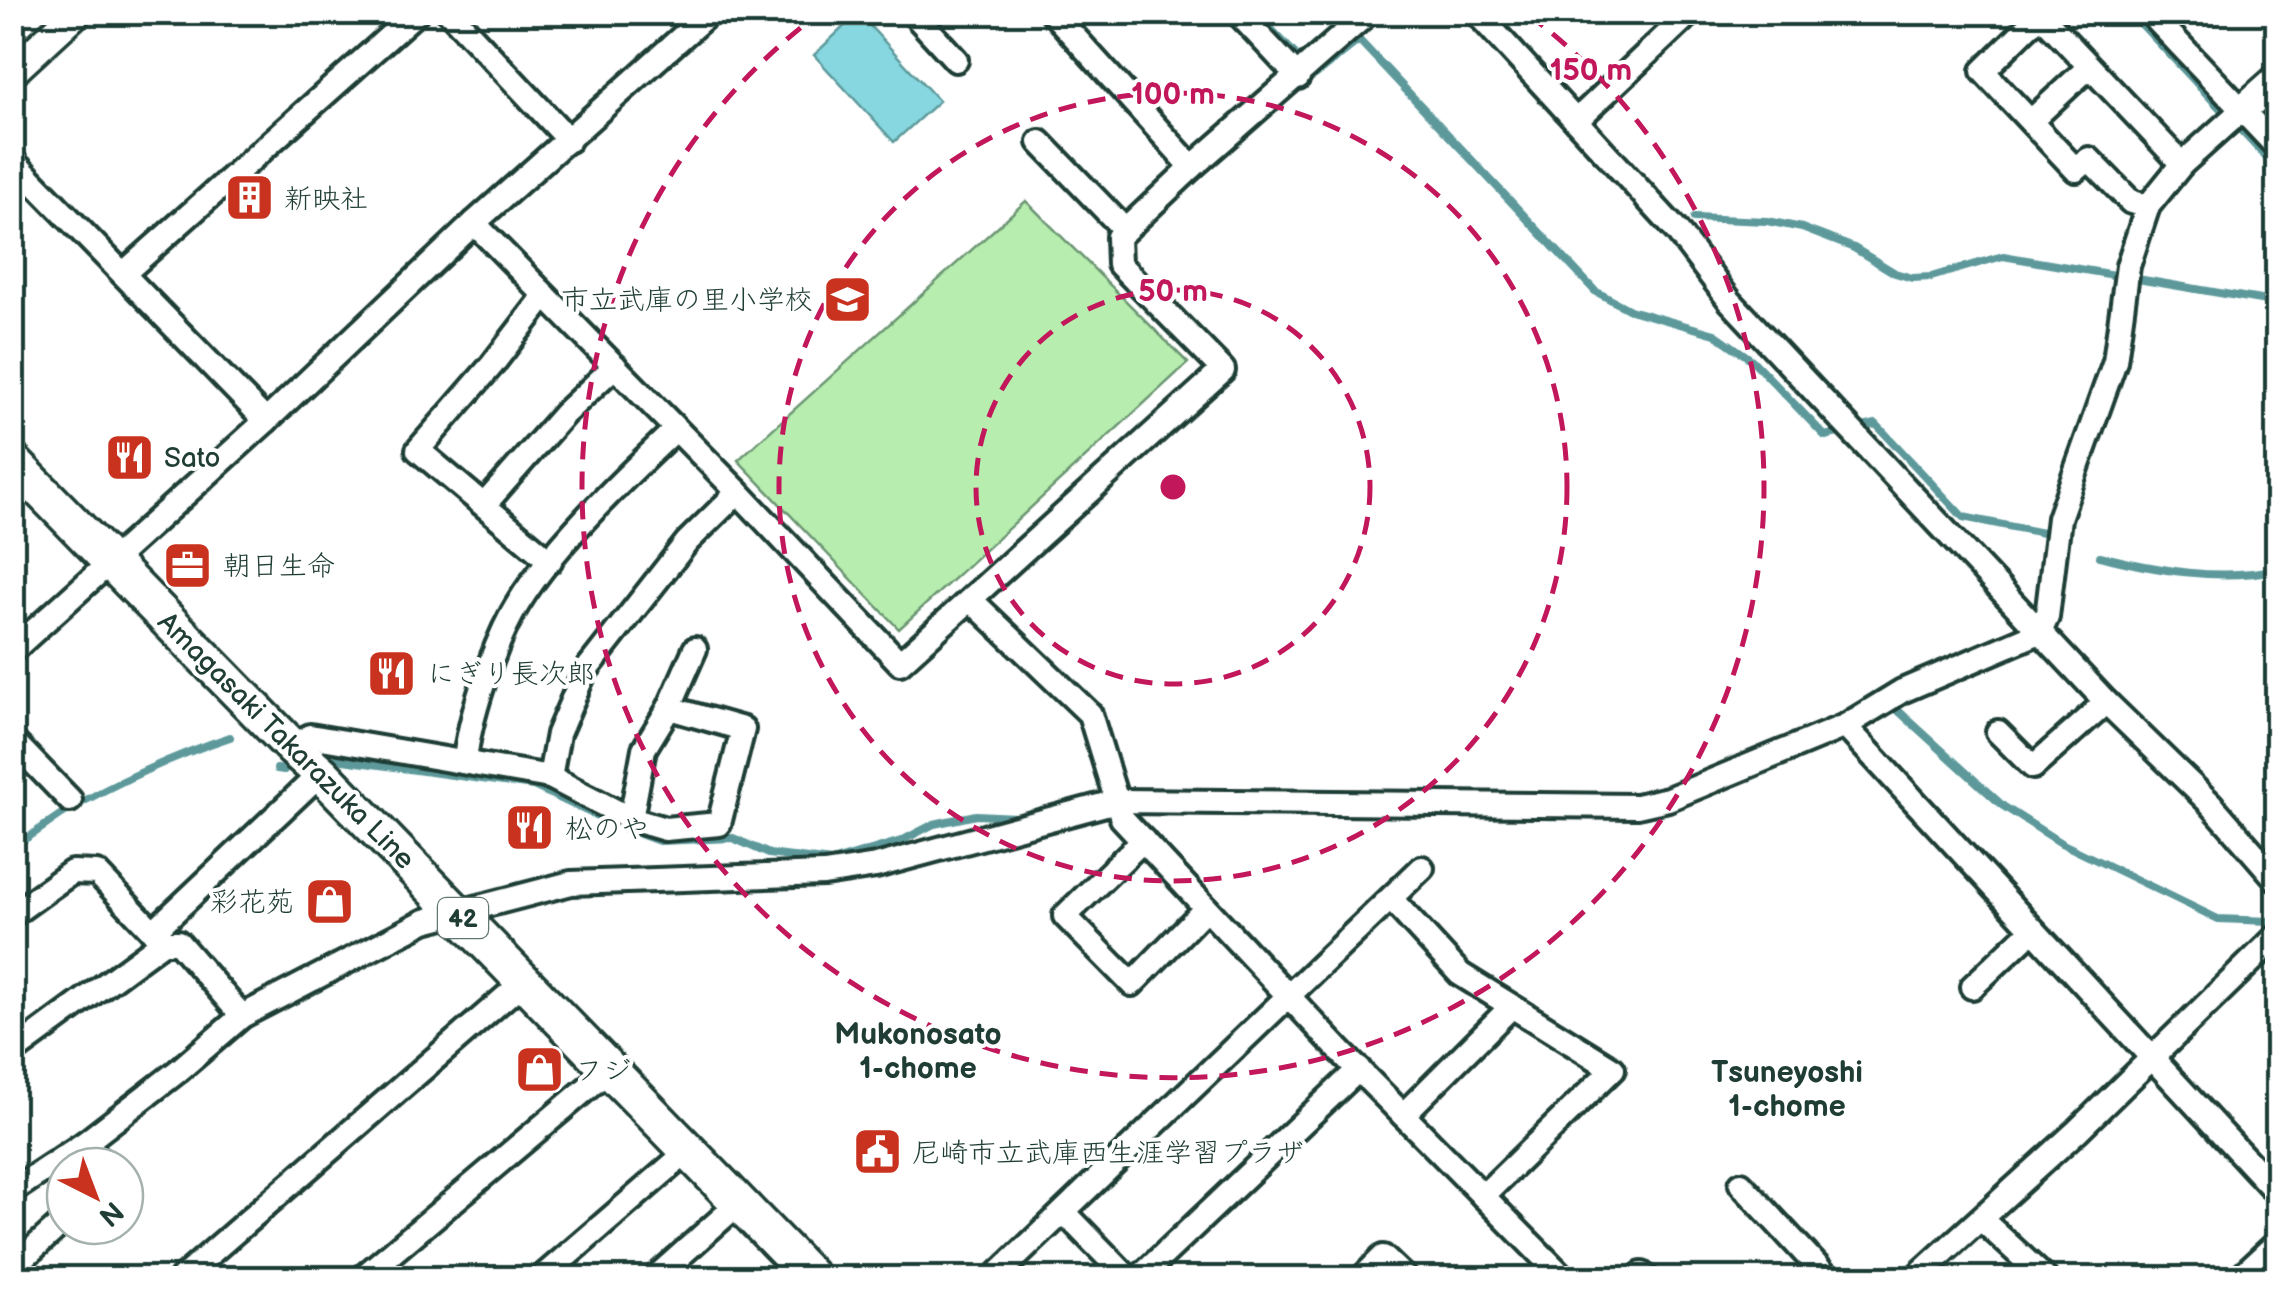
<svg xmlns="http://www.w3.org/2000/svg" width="2290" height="1291" font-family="'Balsamiq Sans','Klee One',sans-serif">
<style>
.green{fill:#b7edaf;stroke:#6b9572;stroke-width:2.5}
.water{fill:#86d7df;stroke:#5d999b;stroke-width:2.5}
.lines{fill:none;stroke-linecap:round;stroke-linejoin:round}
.stream{stroke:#5d999b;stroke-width:8}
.minor-casing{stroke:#1f3d34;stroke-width:30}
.tertiary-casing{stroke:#1f3d34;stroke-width:35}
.primary-casing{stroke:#1f3d34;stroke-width:42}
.minor{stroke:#fff;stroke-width:22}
.tertiary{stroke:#fff;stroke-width:28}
.primary{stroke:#fff;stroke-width:35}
.ring{fill:none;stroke:#c2185b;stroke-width:5;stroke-dasharray:18 12}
.labels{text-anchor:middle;stroke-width:8;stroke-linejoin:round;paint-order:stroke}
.shield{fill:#fff;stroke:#627771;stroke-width:2.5}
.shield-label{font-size:25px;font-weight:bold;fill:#1f3d34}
.poi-label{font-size:28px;fill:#1f3d34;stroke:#fff;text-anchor:start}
.street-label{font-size:28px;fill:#1f3d34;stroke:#fff}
.neighbourhood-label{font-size:30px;font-weight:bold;fill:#1f3d34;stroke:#fff}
.centre{fill:#c2185b;stroke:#fff;stroke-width:5}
.ring-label{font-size:30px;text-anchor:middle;font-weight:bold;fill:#c2185b;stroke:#fff;stroke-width:8;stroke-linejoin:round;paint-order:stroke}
</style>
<rect width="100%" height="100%" fill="#fff"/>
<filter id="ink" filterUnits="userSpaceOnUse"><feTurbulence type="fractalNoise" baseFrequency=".01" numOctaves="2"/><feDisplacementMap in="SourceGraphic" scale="20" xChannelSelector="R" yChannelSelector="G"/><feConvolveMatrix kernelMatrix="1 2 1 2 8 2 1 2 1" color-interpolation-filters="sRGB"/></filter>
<g filter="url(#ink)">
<path class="green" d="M1026,201L1188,363L899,629L738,460Z"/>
<path class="water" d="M858,13L939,101L894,142L814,55Z"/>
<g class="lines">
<g class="stream">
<path d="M1255,12L1315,75L1359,40L1595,291L1630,310L1715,334L1752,360L1825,436L1876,424L1963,517L2048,534"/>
<path d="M2130,12L2278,170"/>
<path d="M1694,218L1767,221L1802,228L1854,248L1895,273L1912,278L1931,277L2003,256L2278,303"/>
<path d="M2100,556C2155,570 2221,582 2278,569"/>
<path d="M1887,707L1892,705L2003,806L2061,843L2218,919L2270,921"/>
<path d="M336,759L533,786L618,826L659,841L733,838L769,854L831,862L901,841L934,824L976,815L1017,817"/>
<path d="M277,769L284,770"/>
<path d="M12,846C32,837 47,823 65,812C114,783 176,755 230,737"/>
<path d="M1933,1278L1941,1271"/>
</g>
<defs>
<g id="minor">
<path d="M449,12L569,140"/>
<path d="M912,12L956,60"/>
<path d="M1052,12L1192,167L1369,12"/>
<path d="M1237,12L1298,77"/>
<path d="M1476,12L1677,231L1730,301L2106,702L2211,804L2278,881"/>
<path d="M2043,12L1983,71L2076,170L2089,159L2131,202L2148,206"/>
<path d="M2149,12L2278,148"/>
<path d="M2041,15L2182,164"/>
<path d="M1577,120L1691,12"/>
<path d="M2031,121L2089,67"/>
<path d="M1040,142L1125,230"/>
<path d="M12,160L266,421"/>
<path d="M474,223L738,492L900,663L1223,370L1119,264L1118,237L1192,167"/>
<path d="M123,274L417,12"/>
<path d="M545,296L492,365L418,450L550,561"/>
<path d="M485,504L564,414L615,366"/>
<path d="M971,600L1090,714L1122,818L1340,1051L1564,1278"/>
<path d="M12,651L266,421L474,223L710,12"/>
<path d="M1845,726L2278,1194"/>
<path d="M1998,732L2033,767L2106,702"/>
<path d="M12,740L70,800"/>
<path d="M293,748L310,736L550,777L631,819L665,829L719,824L743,729L669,708"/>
<path d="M465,761C469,719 492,651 512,614C546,552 625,477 676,429"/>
<path d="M550,777L558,734L584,673L687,542L738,492"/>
<path d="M631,819L644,749L669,708L695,649"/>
<path d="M1143,840L1065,916L1132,984L1206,908"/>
<path d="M1391,899L1460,974L1613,1069L1483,1196"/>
<path d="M12,915L72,872L97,873L163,942L12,1053"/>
<path d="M153,932L321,773"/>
<path d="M163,942H178L242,1016"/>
<path d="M1972,987L2032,930"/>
<path d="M1403,1115L1511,1007"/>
<path d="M85,1143L106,1166"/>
<path d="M1741,1184L1828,1278"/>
<path d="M12,1191L85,1143L178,1071L242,1016L425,921L571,883L824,874L876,866L1117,801L1637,806L1668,799L1845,726L1902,691L2040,632L2047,617L2059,518L2115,361L2128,266L2148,206L2182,164L2242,110"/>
<path d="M1064,1212L1128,1278"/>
<path d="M1982,1220L2045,1278"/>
<path d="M12,1268L65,1220"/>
<path d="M182,1278L523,982"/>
<path d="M362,1278L610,1069"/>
<path d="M541,1278L687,1152"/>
<path d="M655,1278L739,1203"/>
<path d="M994,1278L1422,868"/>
<path d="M1139,1278L1359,1069"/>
<path d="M1362,1278L1383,1257L1405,1278"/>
<path d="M1637,1278L1642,1274L1647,1278"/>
<path d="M1915,1278L2077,1131L2278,935"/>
<path d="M2239,1278L2278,1242"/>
</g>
<g id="tertiary">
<path d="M12,72L77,12"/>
<path d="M2242,110L2278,78"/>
</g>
<path id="primary" d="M12,461L293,748L321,773L812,1278"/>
</defs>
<use href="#minor" class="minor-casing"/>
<use href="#tertiary" class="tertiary-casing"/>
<use href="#primary" class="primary-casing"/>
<use href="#minor" class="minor"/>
<use href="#tertiary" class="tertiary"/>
<use href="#primary" class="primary"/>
</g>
</g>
<g class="ring">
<circle cx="1173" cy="487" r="197"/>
<circle cx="1173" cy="487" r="394"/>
<path d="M1529 15A591 591 0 1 1 817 15"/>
</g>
<defs>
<symbol id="building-square" viewBox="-11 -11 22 22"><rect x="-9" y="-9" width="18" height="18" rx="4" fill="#c8321e" stroke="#fff"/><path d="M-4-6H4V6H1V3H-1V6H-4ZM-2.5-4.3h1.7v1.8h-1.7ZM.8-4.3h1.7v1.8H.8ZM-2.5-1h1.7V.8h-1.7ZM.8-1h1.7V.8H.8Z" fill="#fff"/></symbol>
<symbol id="school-square" viewBox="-11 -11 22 22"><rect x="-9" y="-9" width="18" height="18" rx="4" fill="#c8321e" stroke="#fff"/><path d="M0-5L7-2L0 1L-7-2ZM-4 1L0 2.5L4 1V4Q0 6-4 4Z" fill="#fff"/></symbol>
<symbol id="restaurant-square" viewBox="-11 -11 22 22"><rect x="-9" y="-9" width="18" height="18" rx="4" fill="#c8321e" stroke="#fff"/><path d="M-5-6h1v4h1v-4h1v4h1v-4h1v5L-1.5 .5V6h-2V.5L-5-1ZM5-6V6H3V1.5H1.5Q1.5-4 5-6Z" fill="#fff"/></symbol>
<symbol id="office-square" viewBox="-11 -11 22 22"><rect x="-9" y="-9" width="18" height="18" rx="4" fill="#c8321e" stroke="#fff"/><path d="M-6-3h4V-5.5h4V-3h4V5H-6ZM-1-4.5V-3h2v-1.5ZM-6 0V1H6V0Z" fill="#fff"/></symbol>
<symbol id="shop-square" viewBox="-11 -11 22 22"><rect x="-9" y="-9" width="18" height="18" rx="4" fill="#c8321e" stroke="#fff"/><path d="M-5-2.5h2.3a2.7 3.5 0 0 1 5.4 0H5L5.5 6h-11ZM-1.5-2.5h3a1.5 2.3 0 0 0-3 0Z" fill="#fff"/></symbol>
<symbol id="civic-square" viewBox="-11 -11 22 22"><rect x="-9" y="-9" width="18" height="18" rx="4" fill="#c8321e" stroke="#fff"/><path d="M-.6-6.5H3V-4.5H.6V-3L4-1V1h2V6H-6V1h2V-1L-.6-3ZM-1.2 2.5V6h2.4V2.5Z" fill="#fff"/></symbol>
</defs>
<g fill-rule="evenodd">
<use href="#building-square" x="222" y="170" width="55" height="55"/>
<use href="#school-square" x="820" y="272" width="55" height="55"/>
<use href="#restaurant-square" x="102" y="430" width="55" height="55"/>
<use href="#office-square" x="160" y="538" width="55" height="55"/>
<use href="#restaurant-square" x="364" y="646" width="55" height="55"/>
<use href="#restaurant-square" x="502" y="800" width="55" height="55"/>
<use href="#shop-square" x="302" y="874" width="55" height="55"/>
<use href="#shop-square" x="512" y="1042" width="55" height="55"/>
<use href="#civic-square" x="850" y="1124" width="55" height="55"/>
</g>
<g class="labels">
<rect class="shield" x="438" y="898" width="50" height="40" rx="8"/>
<g class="shield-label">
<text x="463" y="927">42</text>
</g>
<g class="poi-label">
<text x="284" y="208">新映社</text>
<text x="813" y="309" text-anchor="end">市立武庫の里小学校</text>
<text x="164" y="467">Sato</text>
<text x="223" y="575">朝日生命</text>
<text x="427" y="683">にぎり長次郎</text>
<text x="565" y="838">松のや</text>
<text x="294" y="911" text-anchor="end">彩花苑</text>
<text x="575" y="1080">フジ</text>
<text x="912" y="1162">尼崎市立武庫西生涯学習プラザ</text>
</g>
<g class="street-label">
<text transform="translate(287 740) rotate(45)" y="10">Amagasaki Takarazuka Line</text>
</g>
<g class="neighbourhood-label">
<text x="918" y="1044">Mukonosato<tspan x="918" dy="34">1-chome</tspan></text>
<text x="1787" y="1082">Tsuneyoshi<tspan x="1787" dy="34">1-chome</tspan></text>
</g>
</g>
<circle cx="1173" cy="487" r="15" class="centre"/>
<g class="ring-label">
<text x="1591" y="80">150 m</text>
<text x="1173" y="104">100 m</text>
<text x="1173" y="301">50 m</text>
</g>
<rect width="2290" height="1291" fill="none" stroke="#fff" stroke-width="50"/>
<rect x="25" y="25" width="2240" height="1241" fill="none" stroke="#1f3d34" stroke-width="4" filter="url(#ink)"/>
<g transform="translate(95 1196) rotate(138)"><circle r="48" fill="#ffffff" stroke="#a5b1ae" stroke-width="2.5"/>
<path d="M0-8L18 38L0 25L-18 38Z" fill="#c8321e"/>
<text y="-15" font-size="28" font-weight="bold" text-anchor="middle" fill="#1f3d34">N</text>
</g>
</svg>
